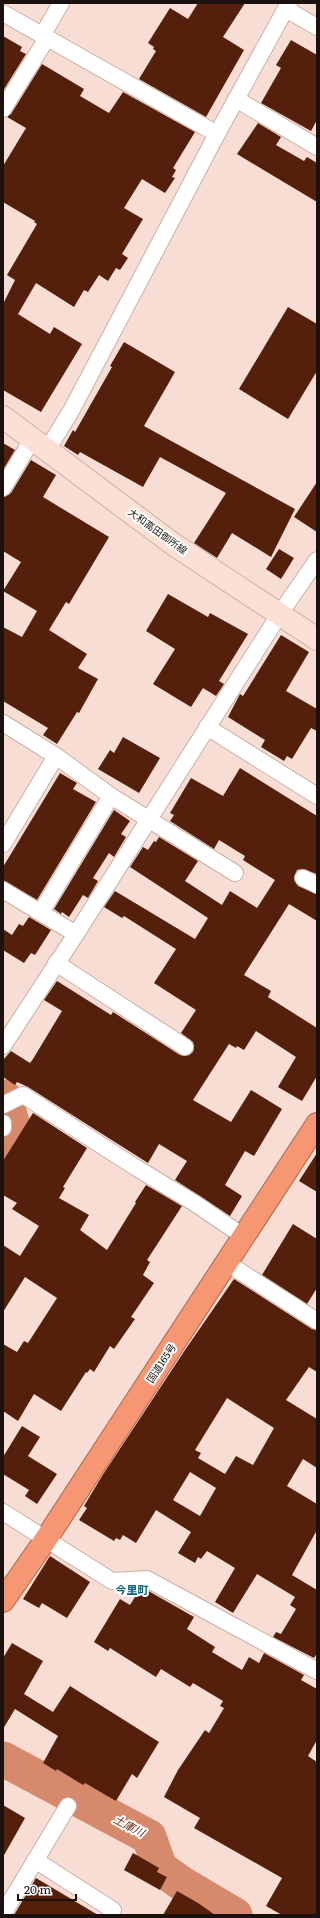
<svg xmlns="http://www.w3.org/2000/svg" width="320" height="1918" font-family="Literata,'Noto Sans JP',serif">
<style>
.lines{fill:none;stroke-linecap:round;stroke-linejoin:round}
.river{stroke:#d7896c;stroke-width:35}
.building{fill:#54200b;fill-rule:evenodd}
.street-casing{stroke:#cab1a8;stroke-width:18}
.secondary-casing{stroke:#cab1a8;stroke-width:24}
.highway-casing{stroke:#aa684f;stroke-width:24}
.street{stroke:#fff;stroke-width:16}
.secondary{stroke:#fde0d5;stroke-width:22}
.highway{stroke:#f79672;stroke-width:22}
.labels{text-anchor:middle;stroke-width:4;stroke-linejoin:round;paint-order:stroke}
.street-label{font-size:10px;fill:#1b120f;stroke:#fff}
.neighbourhood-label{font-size:11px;font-weight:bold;fill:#0a6075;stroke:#fff}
.water-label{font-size:11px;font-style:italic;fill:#662000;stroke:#fff}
</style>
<rect width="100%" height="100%" fill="#f8ddd4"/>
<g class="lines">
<g class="river">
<path d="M3,1097L5,1098L12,1122L3,1143"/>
<path d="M3,1759L149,1837L160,1868L181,1883L235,1915"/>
</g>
</g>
<g class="building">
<path d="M198,3H245L223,37L244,50L206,117L139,79L156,51L153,49L154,47L148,43L170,8L188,19Z"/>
<path d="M3,36L22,47L20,51L26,54L3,91Z"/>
<path d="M291,40L317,55V120L311,131L261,103L281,68L276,65Z"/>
<path d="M42,64L84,89L80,96L109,113L123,92L195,132L173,168L176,170L172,177L175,178L165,193L142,179L124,208L143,219L122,254L128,258L120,270L116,268L108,281L99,275L88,292L84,290L74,307L36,283L18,314L50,334L54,327L82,344L41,412L3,390V304L15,280L7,275L37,224L34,222L35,221L3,202V166L26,128L7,117L11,114Z"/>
<path d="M258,123L281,137L276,145L304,161L307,157L317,163V202L237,154Z"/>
<path d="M288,307L317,324V371L288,419L239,389Z"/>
<path d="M124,342L175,372L144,426L295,509L271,557L232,533L217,558L194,543L226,493L160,457L143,487L80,452L78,455L64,446L73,430L75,432L112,367L110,366Z"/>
<path d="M3,443L15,450L3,470Z"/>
<path d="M31,460L56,475L43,497L109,537L69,604L66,602L49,630L87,654L78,668L98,679L79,713L77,712L57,744L43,735L48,728L3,701V627L22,637L37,611L3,591L21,562L3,551V497L11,493Z"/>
<path d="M317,482V532L294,517Z"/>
<path d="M279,549L294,558L281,579L266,569Z"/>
<path d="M168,594L208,617L210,613L248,634L219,681L224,684L216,696L203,688L191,707L153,684L175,649L146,631Z"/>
<path d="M281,635L309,652L286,691L317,709V731L311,728L292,759L287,756L284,761L261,747L265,740L228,717L240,694L243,696Z"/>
<path d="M123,737L160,758L139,793L98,769L110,750L114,753Z"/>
<path d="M240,768L317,816V874L302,869L297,870L294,878L298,886L317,894V921L289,904L244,975L271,991L268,997L317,1028V1076L302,1101L278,1087L296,1057L256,1031L244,1050L237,1046L236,1048L229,1044L193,1100L231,1122L251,1090L282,1109L254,1156L245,1151L225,1185L242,1196L230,1216L175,1180L187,1161L159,1144L148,1163L28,1087L17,1082L15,1085L3,1077V1060L11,1051L30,1063L33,1059L62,1011L44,1000L57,981L111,1015L113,1012L180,1055L185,1056L193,1052L194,1047L193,1042L181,1033L196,1010L154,983L176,949L124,916L122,918L104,907L115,891L195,939L208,918L130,867L143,847L148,850L154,841L156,842L159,837L198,861L185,881L222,905L230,891L257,908L275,880L243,860L245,856L219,840L214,849L170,821L174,815L170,813L191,778L223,796Z"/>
<path d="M60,773L77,783L73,789L96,802L37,900L3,880V867Z"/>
<path d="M114,810L130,821L121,834L126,837L114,857L109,853L93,878L98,881L88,898L83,895L69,917L62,912L61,914L54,909Z"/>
<path d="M29,917L51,930L35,955L31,953L24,963L3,950V929L12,935L19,924L23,926Z"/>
<path d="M33,1113L87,1148L63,1187L65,1188L59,1198L89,1215L80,1230L107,1250L136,1203L135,1202L146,1185L182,1206L147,1260L150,1262L143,1275L154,1283L131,1317L135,1319L114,1349L110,1346L94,1372L90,1369L87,1373L86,1372L61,1411L34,1394L18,1421L3,1411V1344L17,1352L24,1341L28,1343L57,1298L25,1277L3,1312V1245L20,1256L39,1226L12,1209L17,1203L3,1195V1161Z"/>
<path d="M317,1153V1192L299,1181Z"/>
<path d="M293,1224L317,1239V1288L307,1304L262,1275Z"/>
<path d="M234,1279L312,1329L317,1330V1372L309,1367L286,1400L317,1419V1468L303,1459L287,1486L317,1504V1530L292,1575L317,1590V1653L314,1658L273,1637L276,1632L281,1634L296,1609L290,1605L295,1597L257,1574L233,1613L215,1602L235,1568L207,1551L201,1559L198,1557L195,1563L178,1553L191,1532L156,1510L136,1543L123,1535L120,1540L116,1538L114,1541L79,1520L87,1508L84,1506L102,1476L185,1350ZM227,1398L274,1428L253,1465L236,1456L225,1474L198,1458L201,1453L195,1450ZM190,1472L216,1488L200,1516L173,1500Z"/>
<path d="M22,1426L40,1437L28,1456L57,1474L37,1504L25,1496L29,1490L3,1474V1457Z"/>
<path d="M50,1556L90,1582L67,1618L42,1603L39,1608L23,1599Z"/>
<path d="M140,1589H145L194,1617L187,1629L215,1647L212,1652L242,1670L249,1657L259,1663L264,1653L304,1675L301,1680L317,1689V1740L308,1756L317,1762V1915H282L266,1906L282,1878L194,1828L200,1818L164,1797L178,1770L205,1730L209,1733L224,1708L220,1706L223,1701L193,1683L190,1687L161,1669L156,1677L110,1648L108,1651L94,1642L120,1599L130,1605Z"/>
<path d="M12,1643L43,1661L24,1694L53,1712L70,1686L159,1742L137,1778L132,1774L116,1801L85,1783L83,1785L57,1769L56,1771L43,1763L58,1736L15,1709L3,1729V1658Z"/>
<path d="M3,1805L25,1818L3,1857Z"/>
<path d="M133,1853L159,1868L157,1872L167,1877L160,1890L124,1870Z"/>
<path d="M36,1878L98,1915H14Z"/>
<path d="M177,1891L198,1903L215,1915H163Z"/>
</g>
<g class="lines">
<defs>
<g id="street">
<path d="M286,9L317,27"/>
<path d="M3,13L217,134"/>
<path d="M42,36L61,3"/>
<path d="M236,99L317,147"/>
<path d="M3,109L47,38"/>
<path d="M47,450L71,411L217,134L289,3"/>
<path d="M3,488L33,438"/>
<path d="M3,723L56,756L111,796L235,873"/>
<path d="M207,727L317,796"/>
<path d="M3,844L56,756"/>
<path d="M303,878L317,885"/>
<path d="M3,890L76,934"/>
<path d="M41,912L111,796"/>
<path d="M56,963L185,1047"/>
<path d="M3,1046L76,934L279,615L317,560"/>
<path d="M3,1105L23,1095L135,1167L196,1204L243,1236"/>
<path d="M3,1123V1128"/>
<path d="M227,1263L317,1321"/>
<path d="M3,1512L112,1581L147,1579L317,1671"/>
<path d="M35,1860L113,1910"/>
<path d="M5,1915L3,1914L68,1806"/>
</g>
<path id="secondary" d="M3,417L173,544L317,639"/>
<path id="highway" d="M3,1601L46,1539L317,1124"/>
</defs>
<use href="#street" class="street-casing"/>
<use href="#secondary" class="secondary-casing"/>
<use href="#highway" class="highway-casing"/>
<use href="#street" class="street"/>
<use href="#secondary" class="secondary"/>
<use href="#highway" class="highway"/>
</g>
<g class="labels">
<g class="street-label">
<text transform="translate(158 531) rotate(36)" y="4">大和高田御所線</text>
<text transform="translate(161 1363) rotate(-57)" y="4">国道165号</text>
</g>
<g class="neighbourhood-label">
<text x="132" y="1594">今里町</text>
</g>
<g class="water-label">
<text transform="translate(129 1826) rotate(28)" y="4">土庫川</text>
</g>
</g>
<rect width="320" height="1918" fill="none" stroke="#1b120f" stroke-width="8"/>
<path d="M18 1894v6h58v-6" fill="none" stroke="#1b120f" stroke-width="2"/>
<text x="24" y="1894" font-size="12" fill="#1b120f" stroke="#ffffff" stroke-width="3" paint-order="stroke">20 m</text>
</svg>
